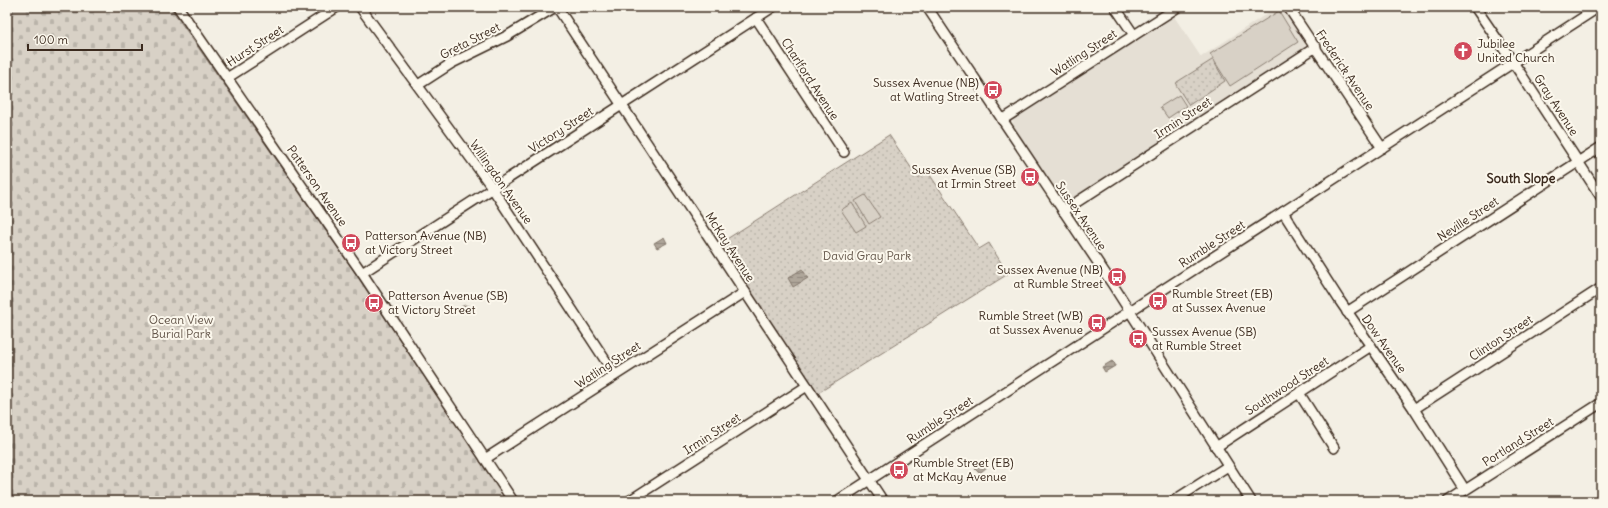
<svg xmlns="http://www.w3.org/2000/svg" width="1608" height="508" font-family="Delius,sans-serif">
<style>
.built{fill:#e5dfd4}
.grass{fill:url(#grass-dots);stroke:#8a7e72}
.cemetery{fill:url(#cemetery-stones);stroke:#8a7e72}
.pitch{fill:#d8d1c6;stroke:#8a7e72}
.water{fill:url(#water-rules);stroke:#817468}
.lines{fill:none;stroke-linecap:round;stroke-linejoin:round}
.minor-casing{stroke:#3b2a1e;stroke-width:12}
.minor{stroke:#fbf7ec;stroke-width:9}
.labels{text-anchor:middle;stroke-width:4;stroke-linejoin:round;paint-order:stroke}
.street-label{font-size:12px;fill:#3b2a1e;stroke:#fbf7ec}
.poi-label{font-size:12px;fill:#3b2a1e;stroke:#fbf7ec;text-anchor:start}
.park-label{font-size:12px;fill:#625448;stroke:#fbf7ec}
.neighbourhood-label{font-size:13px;font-weight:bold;fill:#3b2a1e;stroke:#fbf7ec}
</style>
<defs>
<pattern id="grass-dots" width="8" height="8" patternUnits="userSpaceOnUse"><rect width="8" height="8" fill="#d8d1c6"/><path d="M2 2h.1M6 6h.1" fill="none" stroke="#bab4aa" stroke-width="1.8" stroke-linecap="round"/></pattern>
<pattern id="cemetery-stones" width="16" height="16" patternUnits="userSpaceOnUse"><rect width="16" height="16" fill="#d8d1c6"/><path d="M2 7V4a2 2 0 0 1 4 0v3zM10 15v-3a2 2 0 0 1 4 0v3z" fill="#bab4aa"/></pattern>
<pattern id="water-rules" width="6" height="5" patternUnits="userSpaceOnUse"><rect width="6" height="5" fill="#afa69a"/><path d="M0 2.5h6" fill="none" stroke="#90877d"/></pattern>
</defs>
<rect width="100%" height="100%" fill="#f3efe4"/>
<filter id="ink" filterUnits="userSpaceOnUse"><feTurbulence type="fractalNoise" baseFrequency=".025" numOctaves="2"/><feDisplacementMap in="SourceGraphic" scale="8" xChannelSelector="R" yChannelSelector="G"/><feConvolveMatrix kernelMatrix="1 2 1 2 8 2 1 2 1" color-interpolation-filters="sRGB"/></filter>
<g filter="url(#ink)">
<path class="built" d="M1277,7H1283L1304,40L1305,45L1303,49L1070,200L1064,201L1062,198L1013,125V121L1016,117L1173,15L1201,57Z"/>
<g class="grass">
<path d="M1212,60H1213L1225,81L1189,105L1176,85L1177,82Z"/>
<path d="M889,135L918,178L928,172L979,249L989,243L1008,274L818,393L719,244Z"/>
</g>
<path class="cemetery" d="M7,7H170L356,274L507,501H7Z"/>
<g class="pitch">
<path d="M1279,11L1298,42L1230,86L1210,54Z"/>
<path d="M1179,95L1186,106L1168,118L1160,107Z"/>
<path d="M865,195L880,217L869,224L855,201Z"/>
<path d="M852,203L866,226L856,232L841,210Z"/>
</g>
<g class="water">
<path d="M664,237L667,243L657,248L654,243Z"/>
<path d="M802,269L808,278L793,287L788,278Z"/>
<path d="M465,305L471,307L472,311L468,313L460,311L461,307Z"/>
<path d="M1112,361L1115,364V366L1105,372L1102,367Z"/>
<path d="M983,463L987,467L981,472H978L975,469L976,466Z"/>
</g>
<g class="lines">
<defs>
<g id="minor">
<path d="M178,7L362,273L513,501"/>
<path d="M360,7L489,183L615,375"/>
<path d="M557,7L883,501"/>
<path d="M927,7L1113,285L1251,501"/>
<path d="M1115,7L1134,35"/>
<path d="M1288,7L1382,148"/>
<path d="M1475,7L1521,74L1601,197"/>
<path d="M756,18L844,152"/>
<path d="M227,78L337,7"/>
<path d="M418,85L452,63L507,36L555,7"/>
<path d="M1002,120L1178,7"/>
<path d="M1063,211L1316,47"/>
<path d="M1283,212L1340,301L1414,409L1465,490"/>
<path d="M362,273L773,7"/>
<path d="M1347,312L1601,147"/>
<path d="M1299,393L1334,448"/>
<path d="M1414,409L1601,288"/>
<path d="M1216,447L1371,346"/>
<path d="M485,459L745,292"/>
<path d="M629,501L807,386"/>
<path d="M837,501L1599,7"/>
<path d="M1173,501L1228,466"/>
<path d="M1448,501L1601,403"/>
</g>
</defs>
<use href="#minor" class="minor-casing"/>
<use href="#minor" class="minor"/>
</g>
</g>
<defs>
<symbol id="church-disc" viewBox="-11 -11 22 22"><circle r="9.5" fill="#d1495b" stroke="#fbf7ec"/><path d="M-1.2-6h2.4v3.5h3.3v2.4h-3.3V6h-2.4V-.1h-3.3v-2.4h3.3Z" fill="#fff"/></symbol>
<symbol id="bus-disc" viewBox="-11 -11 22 22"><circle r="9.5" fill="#d1495b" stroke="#fbf7ec"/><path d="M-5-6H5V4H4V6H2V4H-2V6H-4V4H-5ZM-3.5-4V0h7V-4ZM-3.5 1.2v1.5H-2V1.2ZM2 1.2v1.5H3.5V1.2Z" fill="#fff"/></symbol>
</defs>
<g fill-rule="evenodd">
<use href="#church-disc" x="1452" y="40" width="22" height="22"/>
<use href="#bus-disc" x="982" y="79" width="22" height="22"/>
<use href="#bus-disc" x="1019" y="166" width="22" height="22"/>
<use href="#bus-disc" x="340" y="232" width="22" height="22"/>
<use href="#bus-disc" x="1106" y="266" width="22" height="22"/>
<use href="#bus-disc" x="1147" y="290" width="22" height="22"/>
<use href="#bus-disc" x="363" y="292" width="22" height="22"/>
<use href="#bus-disc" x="1086" y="312" width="22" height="22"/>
<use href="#bus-disc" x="1127" y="328" width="22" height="22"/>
<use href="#bus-disc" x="888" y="459" width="22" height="22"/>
</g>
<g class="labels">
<g class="street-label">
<text transform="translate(470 41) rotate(-27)" y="4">Greta Street</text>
<text transform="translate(255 46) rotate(-33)" y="4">Hurst Street</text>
<text transform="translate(1084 53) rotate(-33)" y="4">Watling Street</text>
<text transform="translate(1345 70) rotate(56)" y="4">Frederick Avenue</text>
<text transform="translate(810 79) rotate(57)" y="4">Charlford Avenue</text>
<text transform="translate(1556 105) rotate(57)" y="4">Gray Avenue</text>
<text transform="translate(1183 118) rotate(-33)" y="4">Irmin Street</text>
<text transform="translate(561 130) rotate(-33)" y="4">Victory Street</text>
<text transform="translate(501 182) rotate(55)" y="4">Willingdon Avenue</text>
<text transform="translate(317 186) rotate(55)" y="4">Patterson Avenue</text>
<text transform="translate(1081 216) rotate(56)" y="4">Sussex Avenue</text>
<text transform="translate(1468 219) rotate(-33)" y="4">Neville Street</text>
<text transform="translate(1212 244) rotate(-33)" y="4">Rumble Street</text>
<text transform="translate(730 247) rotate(57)" y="4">McKay Avenue</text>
<text transform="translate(1501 338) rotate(-33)" y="4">Clinton Street</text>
<text transform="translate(1384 344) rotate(55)" y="4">Dow Avenue</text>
<text transform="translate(608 365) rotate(-33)" y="4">Watling Street</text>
<text transform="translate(1287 386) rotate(-33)" y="4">Southwood Street</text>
<text transform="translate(940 420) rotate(-33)" y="4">Rumble Street</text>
<text transform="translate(712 434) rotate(-33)" y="4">Irmin Street</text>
<text transform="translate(1518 442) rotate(-32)" y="4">Portland Street</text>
</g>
<g class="poi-label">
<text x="1477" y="48">Jubilee<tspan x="1477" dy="14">United Church</tspan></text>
<text x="979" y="87" text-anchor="end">Sussex Avenue (NB)<tspan x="979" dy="14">at Watling Street</tspan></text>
<text x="1016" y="174" text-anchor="end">Sussex Avenue (SB)<tspan x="1016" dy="14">at Irmin Street</tspan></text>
<text x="365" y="240">Patterson Avenue (NB)<tspan x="365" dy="14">at Victory Street</tspan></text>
<text x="1103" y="274" text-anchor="end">Sussex Avenue (NB)<tspan x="1103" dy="14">at Rumble Street</tspan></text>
<text x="1172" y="298">Rumble Street (EB)<tspan x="1172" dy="14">at Sussex Avenue</tspan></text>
<text x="388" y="300">Patterson Avenue (SB)<tspan x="388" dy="14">at Victory Street</tspan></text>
<text x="1083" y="320" text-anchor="end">Rumble Street (WB)<tspan x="1083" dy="14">at Sussex Avenue</tspan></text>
<text x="1152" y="336">Sussex Avenue (SB)<tspan x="1152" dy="14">at Rumble Street</tspan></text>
<text x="913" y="467">Rumble Street (EB)<tspan x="913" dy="14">at McKay Avenue</tspan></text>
</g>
<g class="park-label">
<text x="867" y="260">David Gray Park</text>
<text x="181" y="324">Ocean View<tspan x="181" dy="14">Burial Park</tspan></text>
</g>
<g class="neighbourhood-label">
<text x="1521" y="183">South Slope</text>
</g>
</g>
<rect width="1608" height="508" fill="none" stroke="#fbf7ec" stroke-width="24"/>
<rect x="12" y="12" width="1584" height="484" fill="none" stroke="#3b2a1e" stroke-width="1.5" filter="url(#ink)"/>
<path d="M28 44v6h114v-6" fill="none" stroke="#3b2a1e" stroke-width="2"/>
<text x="34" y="44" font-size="12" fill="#3b2a1e" stroke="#fbf7ec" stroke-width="3" paint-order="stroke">100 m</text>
</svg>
